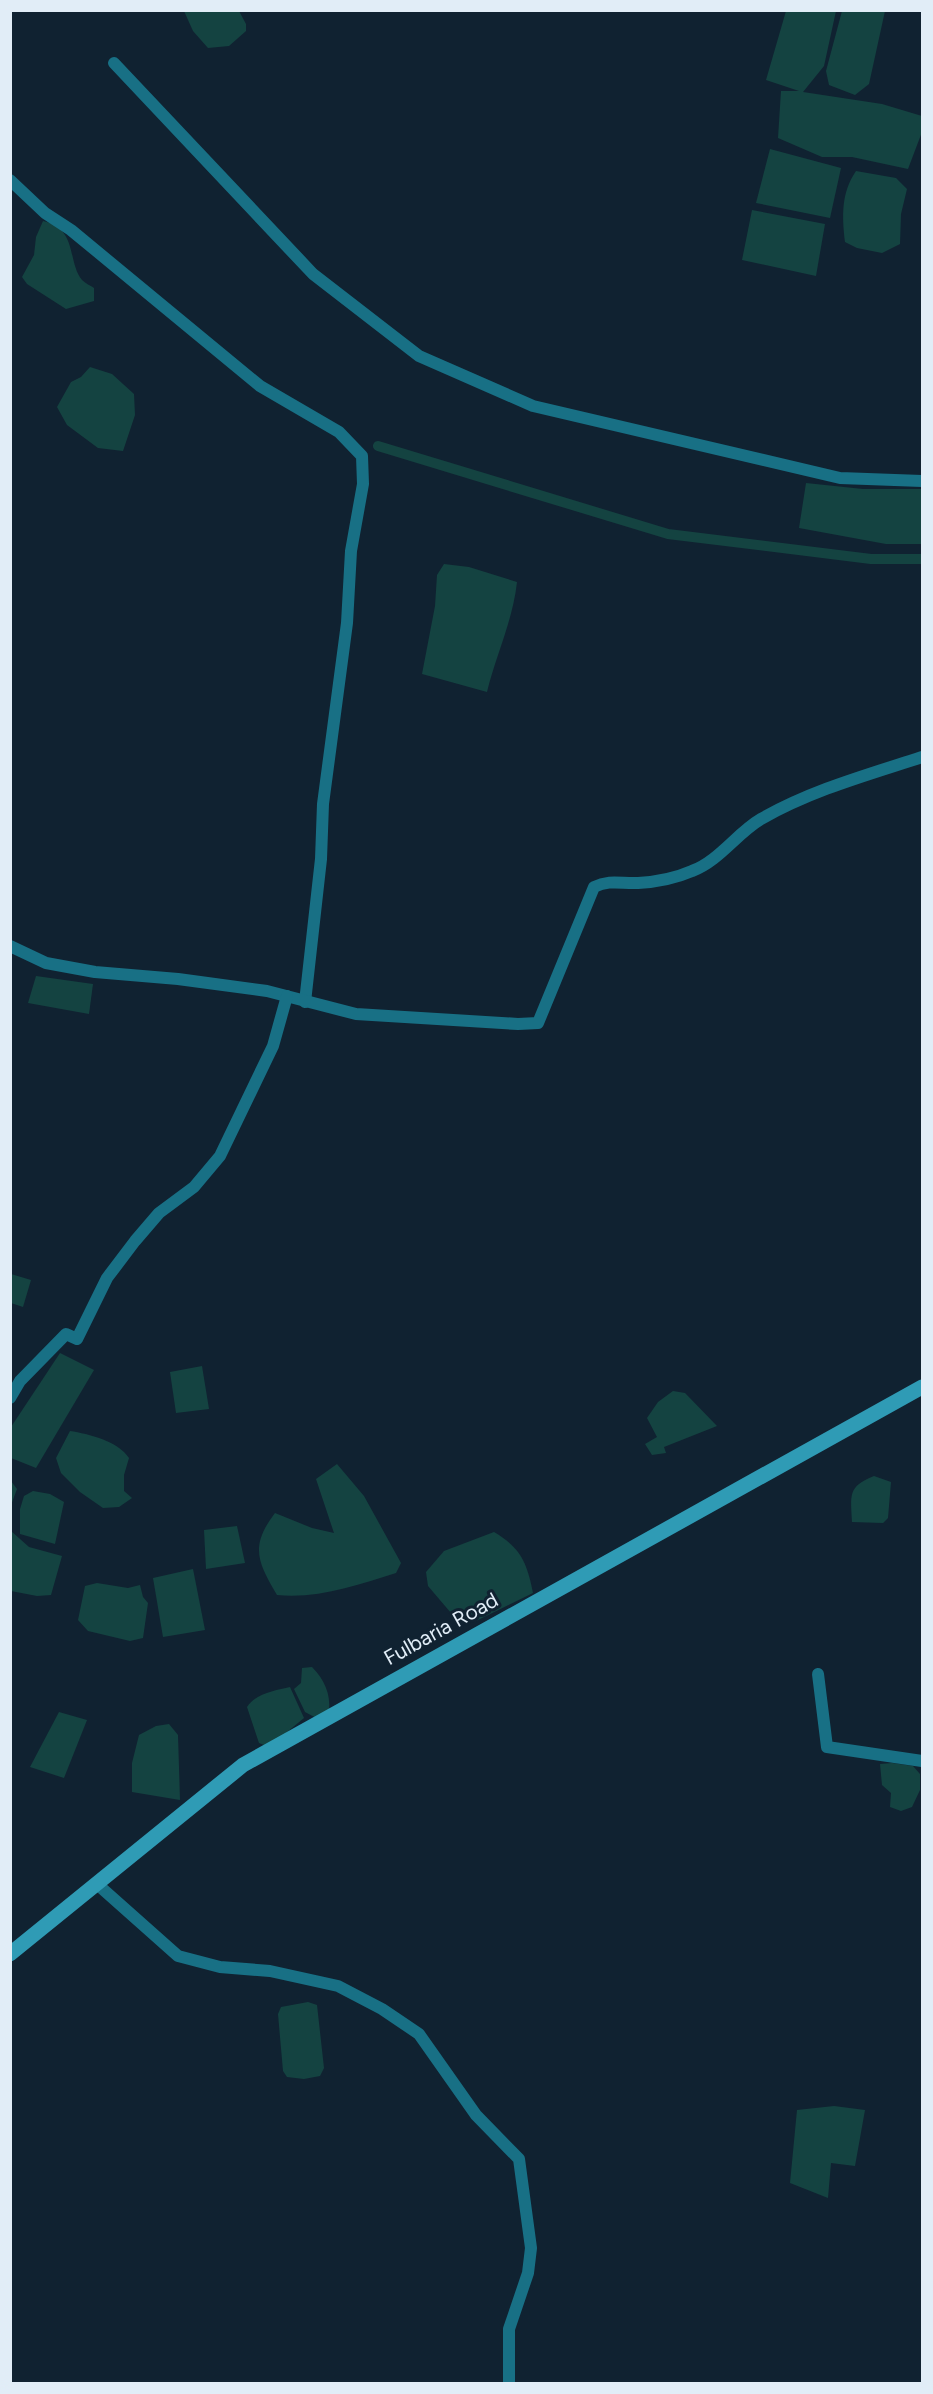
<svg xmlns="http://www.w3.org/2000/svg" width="933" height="2394" font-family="Figtree,sans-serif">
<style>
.water{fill:#144341}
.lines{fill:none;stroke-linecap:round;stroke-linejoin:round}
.canal{stroke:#144341;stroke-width:10}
.street{stroke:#187085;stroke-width:12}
.secondary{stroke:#2f9bb5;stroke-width:15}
.labels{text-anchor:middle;stroke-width:6;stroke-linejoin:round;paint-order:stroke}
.street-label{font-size:21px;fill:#e1edf7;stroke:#102231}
</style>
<rect width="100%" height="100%" fill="#102231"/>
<g class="water">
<path d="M184,11H239L246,24V31L229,46L208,48L193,31Z"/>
<path d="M786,11H836L824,66L803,92L882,104L922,116V132L908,169L852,157H822L778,138L781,91H799L766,80Z"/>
<path d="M842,11H885L869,84L855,95L829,85L826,71Z"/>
<path d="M770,149L841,168L830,218L756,203Z"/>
<path d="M856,171L896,178L907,189L901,214L900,244L882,253L857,248L845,242C842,216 841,193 856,171Z"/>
<path d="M752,210L825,224L816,276L742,260Z"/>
<path d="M43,221C78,228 67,262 82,280C85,283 91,286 94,288V301L66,309L27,284L22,277L34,255L36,237Z"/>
<path d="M90,367L112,374L134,394L135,415L123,451L98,448L67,425L57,407L71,382L81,377Z"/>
<path d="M806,483L863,489H922V544H886L799,528Z"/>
<path d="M444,564L469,567L517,582C513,620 496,655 487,692L422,674L435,606L437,575Z"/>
<path d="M36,976L93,984L89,1014L28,1003Z"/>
<path d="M11,1274L31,1280L23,1307L11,1303Z"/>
<path d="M60,1353L94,1370L36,1468L11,1458V1427Z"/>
<path d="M202,1366L209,1409L176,1413L170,1372Z"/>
<path d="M673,1391L685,1393L717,1426L664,1447L666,1453L652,1455L645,1444L657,1437L647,1418L658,1402Z"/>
<path d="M70,1431C89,1434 118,1441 129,1458L124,1475V1491L132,1498L119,1507L103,1508L80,1492L61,1473L56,1458Z"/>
<path d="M337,1464L364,1496L401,1563L396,1573C358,1585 318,1599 277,1595C257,1561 250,1546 275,1513L312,1528L334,1533L316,1479Z"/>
<path d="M874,1476L891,1482L888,1518L883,1523L852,1522C851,1495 847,1487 874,1476Z"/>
<path d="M11,1481L17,1489L11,1505V1531L29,1547L62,1556L51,1595L37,1596L11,1591Z"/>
<path d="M33,1491L50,1494L64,1502L55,1544L20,1534V1509L24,1496Z"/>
<path d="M237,1526L245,1563L206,1569L204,1530Z"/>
<path d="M494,1532C521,1548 527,1563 533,1593L474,1622L451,1613L428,1586L426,1572L444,1551Z"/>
<path d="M193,1569L205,1630L163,1637L153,1578Z"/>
<path d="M97,1583L128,1588L140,1585L143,1597L148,1603L143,1638L130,1641L88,1631L78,1620L85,1586Z"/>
<path d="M312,1667C324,1679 331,1694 329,1711L320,1720L305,1712L294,1689L301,1683L302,1668Z"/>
<path d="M290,1687L304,1718L269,1747L259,1743L247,1707C255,1694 276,1690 290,1687Z"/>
<path d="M59,1712L87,1720L64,1778L30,1767Z"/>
<path d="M169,1724L178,1735L180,1800L132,1792V1763L139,1735L156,1726Z"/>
<path d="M892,1763L913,1766L920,1774V1790L912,1807L901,1811L890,1807L891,1793L882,1785L880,1764Z"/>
<path d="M308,2002L317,2005L324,2068L320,2076L304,2079L287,2077L283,2071L278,2014L281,2007Z"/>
<path d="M834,2106L865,2110L855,2166L831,2163L828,2198L790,2183L797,2110Z"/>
</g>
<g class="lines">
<path class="canal" d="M378,446L668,534L871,559H922"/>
<g class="street">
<path d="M114,63L313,274L419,356L533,406L840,478L922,481"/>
<path d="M10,180L45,213L71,230L260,386L339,432L362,456L363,484L351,551L347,623L323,804L321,859L305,1002"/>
<path d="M10,946L46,963L95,972L178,979L267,991L356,1014L518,1024L538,1023L594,887C610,879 622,884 638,883C655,882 676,878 692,871C719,861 737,833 761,819C812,790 867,775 922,757"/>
<path d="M10,1398L20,1381L66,1334L77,1339L107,1278L135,1241L159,1213L194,1187L220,1156L273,1046L287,996"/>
<path d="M818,1674L827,1747L922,1761"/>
<path d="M97,1884L178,1956L220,1967L270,1971L338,1986L382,2009L419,2034L476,2115L519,2159L531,2248L528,2273L509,2329V2384"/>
</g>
<path class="secondary" d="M10,1954L243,1765L922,1387"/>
</g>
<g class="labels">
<g class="street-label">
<text transform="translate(441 1629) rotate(-29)" y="7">Fulbaria Road</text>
</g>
</g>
<rect width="933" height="2394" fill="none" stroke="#e1edf7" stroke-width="24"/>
</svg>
